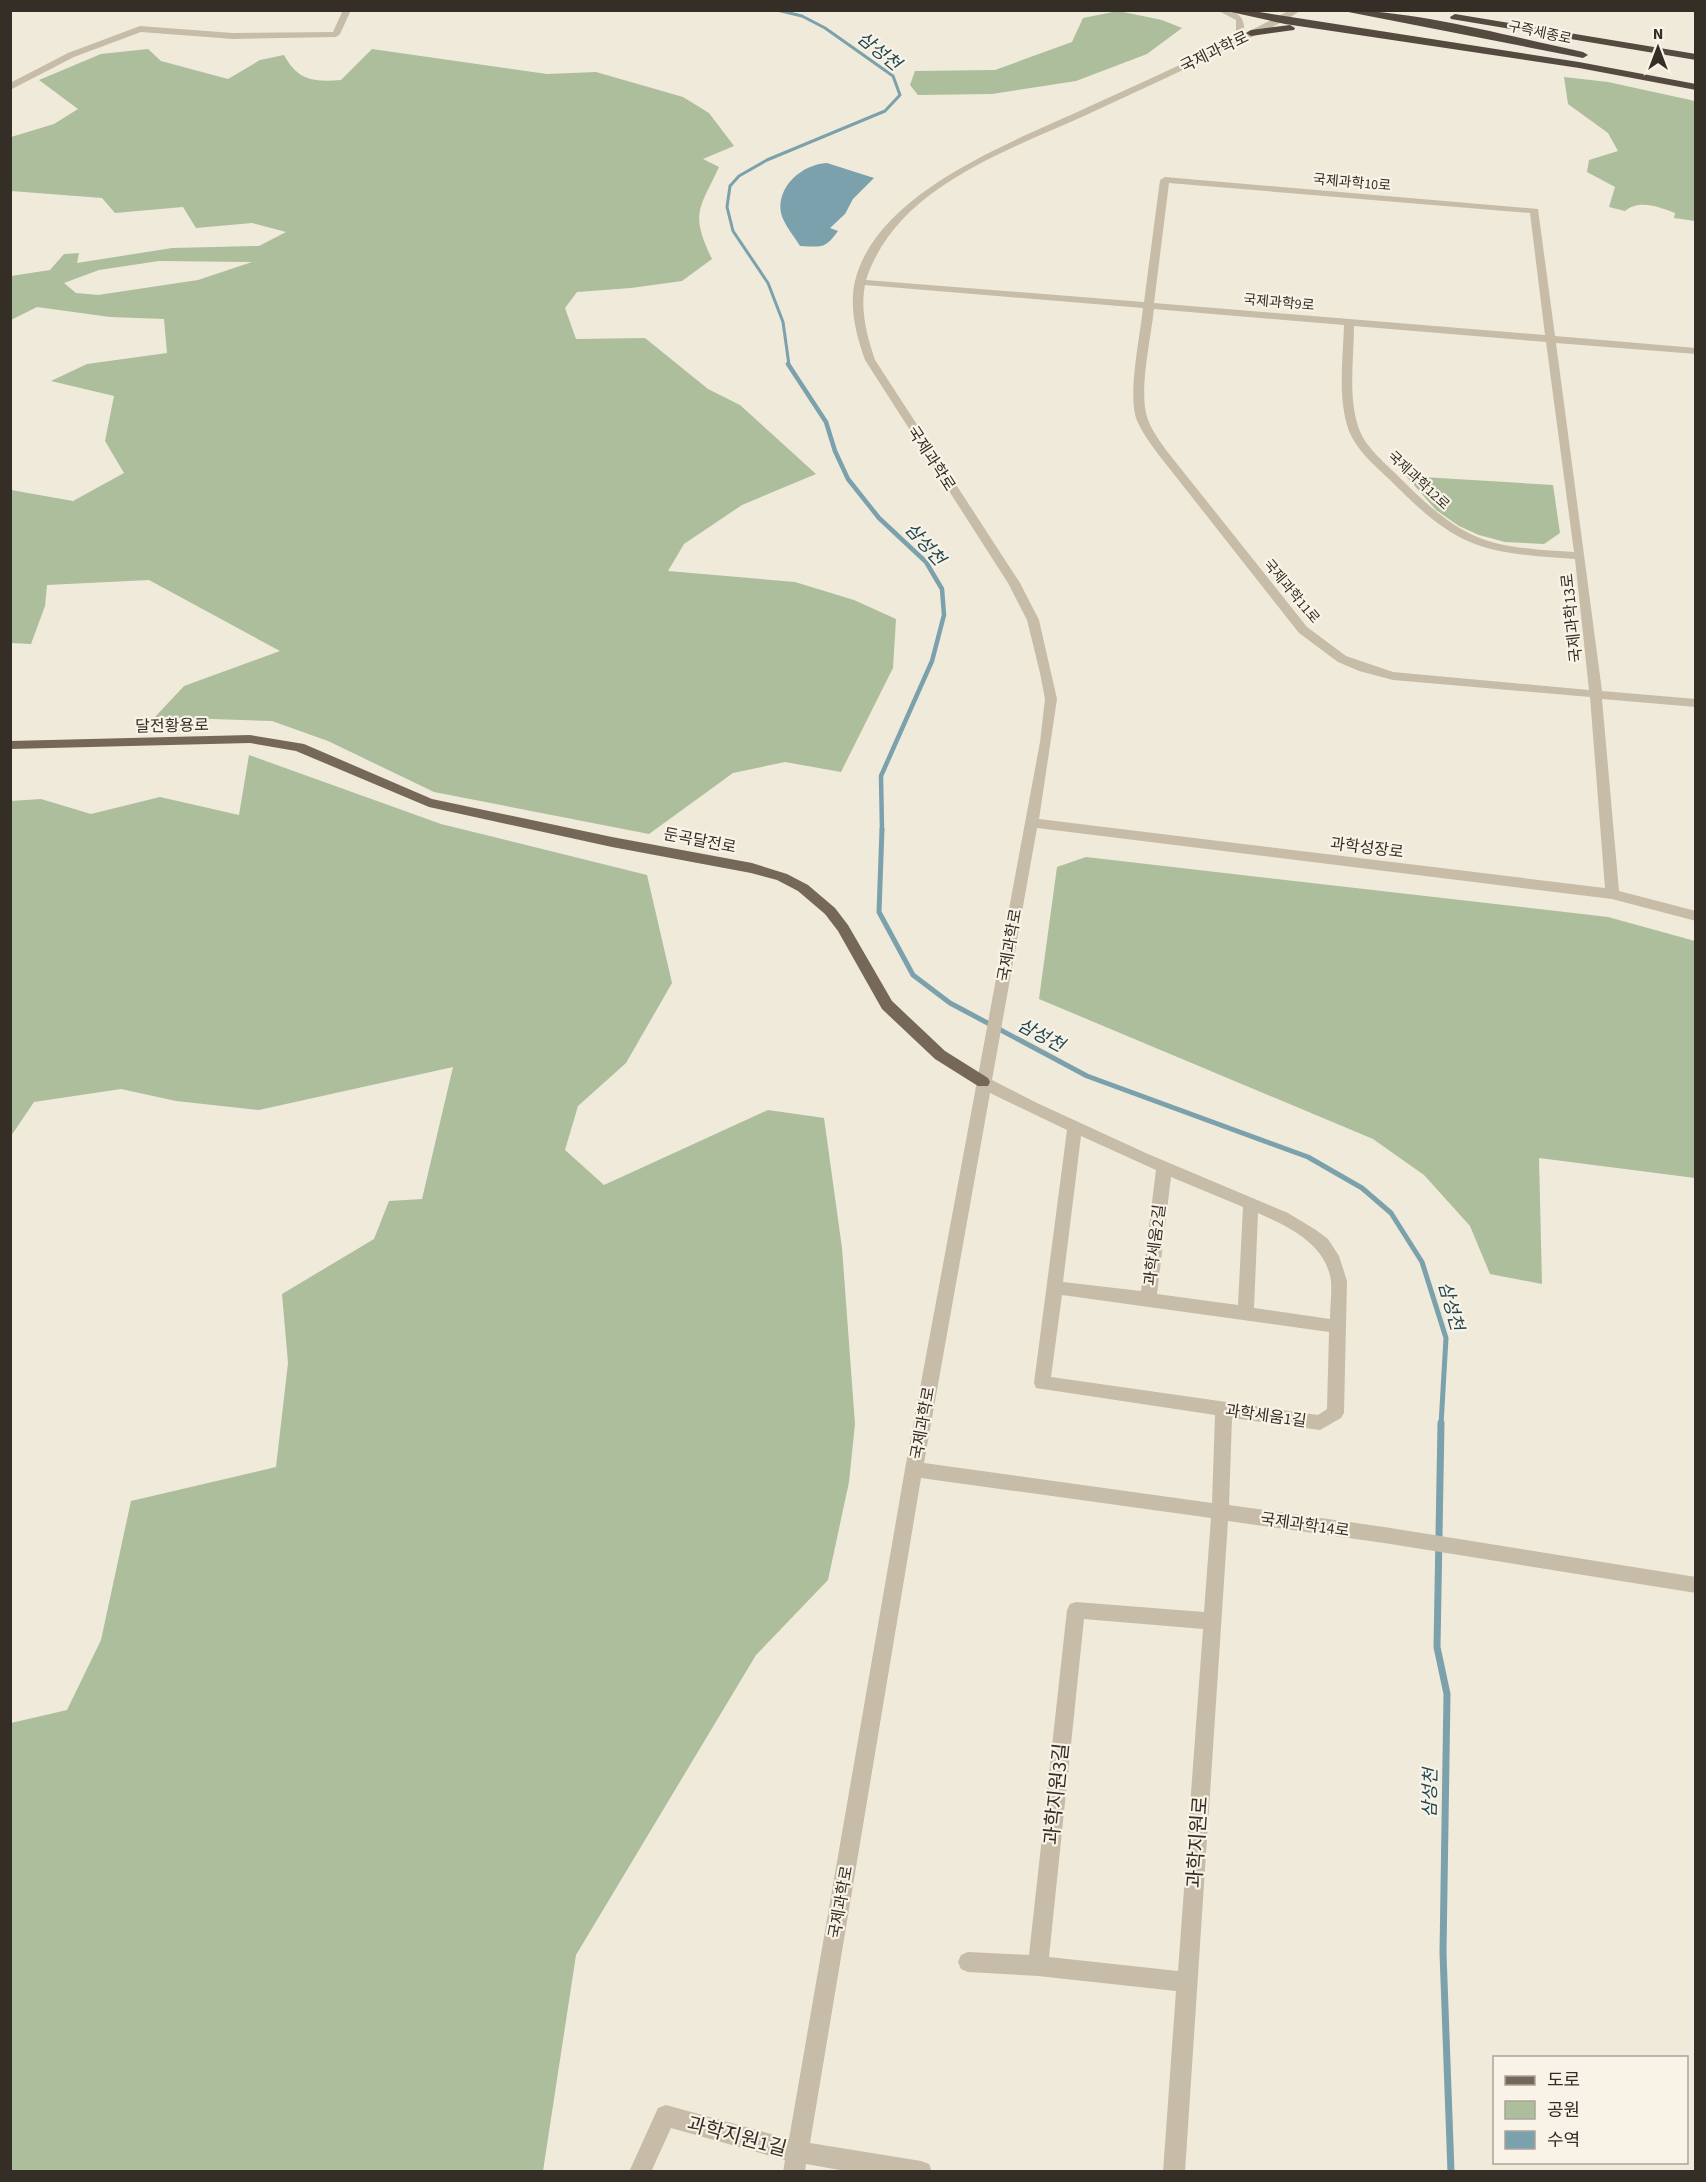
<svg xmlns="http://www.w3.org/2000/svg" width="1706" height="2182" font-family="'Source Sans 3','Noto Sans KR',sans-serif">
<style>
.green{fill:#acbe9b;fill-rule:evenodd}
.water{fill:#7ba1ac}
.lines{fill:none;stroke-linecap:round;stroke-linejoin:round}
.stream-far3{stroke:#7ba1ac;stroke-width:3}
.stream-far2{stroke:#7ba1ac;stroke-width:4.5}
.stream-far1{stroke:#7ba1ac;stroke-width:5}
.stream{stroke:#7ba1ac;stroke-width:7}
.minor{fill:#c7bca7;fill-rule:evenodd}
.major{fill:#756859;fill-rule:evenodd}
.highway{fill:#554a3f;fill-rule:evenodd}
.labels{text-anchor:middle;stroke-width:4.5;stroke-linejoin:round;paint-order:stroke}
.far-street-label{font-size:14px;fill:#342e27;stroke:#f8f3e6}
.street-label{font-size:16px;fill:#342e27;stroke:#f8f3e6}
.water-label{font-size:18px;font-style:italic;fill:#1f4653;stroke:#f8f3e6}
.near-street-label{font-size:20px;fill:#342e27;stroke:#f8f3e6}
</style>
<rect width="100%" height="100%" fill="#f0eada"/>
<g class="green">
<path d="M1118,11L1162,20L1182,28L1147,54L1076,81L992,94L918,95L910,85L915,71L995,70L1072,42L1083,18Z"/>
<path d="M148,49L161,61L228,79L260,60L284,55C298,81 314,82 341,80L372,49L547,74L596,72L683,97L709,113L734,146L703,159L719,167C699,210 690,213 712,259L682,281L631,288L577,292L565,308L576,339L645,338L708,389L740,405L816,474L742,505L684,544L668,571L795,582L854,600L896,619L893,668L841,772L785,762L733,773L649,834L434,792L328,741L272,721L155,717L184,686L280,651L149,580L47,585L45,606L31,644L11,643V490L73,501L124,473L105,441L114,396L51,381L87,364L167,353L164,319L110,317L37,307L11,320V276L50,270L64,254L79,253L77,263L172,248L259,246L286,232L252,223L196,228L183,207L115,213L102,198L11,191V137L54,124L78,109L39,80L101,54ZM159,261L252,262L198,280L98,295L76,293L64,283L99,270Z"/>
<path d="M1564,77L1608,82L1695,101V221L1674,218L1675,213C1659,207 1639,199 1625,211L1609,207L1615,187L1587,172L1589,160L1618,151L1608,133L1568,104Z"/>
<path d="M1406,476L1553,485L1560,533L1544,544L1505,542L1479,535L1459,526L1436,510Z"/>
<path d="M249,755L441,824L647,875L672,983L626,1063L578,1106L565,1150L604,1185L768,1110L824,1118L842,1248L855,1424L849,1482L828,1580L756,1655L576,1955L543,2171H11V1723L67,1710L101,1640L131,1501L276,1467L288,1363L282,1294L374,1239L389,1201L422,1199L453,1067L259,1110L176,1101L121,1089L34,1102L11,1136V801L41,799L91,814L160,797L239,815Z"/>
<path d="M1086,857L1608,917L1695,941V1178L1539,1158L1542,1284L1490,1274L1470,1226L1424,1175L1373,1139L1039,999L1057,867Z"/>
</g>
<path class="water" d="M827,163L874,178L853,199L845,214L830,228L838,231C825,249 822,247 800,246C794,236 784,225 781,213C776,186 803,164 827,163Z"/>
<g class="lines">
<path class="stream-far3" d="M777,10L802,16L825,28L893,76L900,95L885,111L767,160L739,176L730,186L727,207L733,231L768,283L783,322L789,365"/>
<path class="stream-far2" d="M788,364L826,422L835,451L848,479L879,518L926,562L942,589L944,615L932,661L881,776L882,831"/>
<path class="stream-far1" d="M882,829L879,912L913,975L950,1003L1087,1076L1308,1157L1362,1188L1391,1213L1422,1262L1446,1338L1441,1425"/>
<path class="stream" d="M1441,1423L1437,1647L1447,1694L1443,1953L1451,2172"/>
<g class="minor">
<path d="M343,10H351L340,34L336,37L233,39L141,32L74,57L10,90V83L68,53L140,26L233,33L333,32Z"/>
<path d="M1217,10C1235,10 1246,14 1244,34L1290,10H1301C1282,24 1257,34 1237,44C1186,69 1135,92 1084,116C1004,152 896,188 866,280L1144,302L1160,180L1165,177L1538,209L1555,336L1696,348V354L1556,343L1602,691L1696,699V707L1602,699L1619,891L1696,911V921L1612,899L1037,828L992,1080L1037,1103L1148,1154L1288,1213L1316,1230L1328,1239L1339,1256L1347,1281L1344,1413L1341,1418L1320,1430L1232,1418L1229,1505L1384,1527L1696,1577V1593L1384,1543L1228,1521L1185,2172H1163L1176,1991L1038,1976L968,1972L961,1969L958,1962L961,1955L968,1952L1029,1955L1067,1610L1070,1604L1076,1602L1204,1612L1211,1518L921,1478L810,2143L921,2161L929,2164L932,2172H851L806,2164L805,2172H783L785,2160L671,2128L651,2172H629L658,2108L666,2105L789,2139L905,1469L1040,742L1045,699L1040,673L1027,620L1008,583L865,360C856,335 849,307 855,281C877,191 1013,142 1088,107C1137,85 1187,62 1236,38V20ZM1169,183L1530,213L1545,335L1154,303ZM865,285L1143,308C1140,337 1128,392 1136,418C1141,431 1150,443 1158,454L1299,633L1338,662L1359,671L1393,680L1590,697L1605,888L1039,819L1057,699L1039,620L1020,583L875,360C867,336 860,311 865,285ZM1154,309L1344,325C1343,357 1338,394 1347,425C1353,447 1373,464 1389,479C1457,548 1479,553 1575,559L1589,690L1393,672L1346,656L1307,627L1166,450C1158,438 1149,427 1146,413C1140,386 1151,337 1154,309ZM1354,326L1546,342L1574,552C1482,547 1463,541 1397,475C1383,461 1364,446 1358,426C1348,394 1354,358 1354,326ZM990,1093L1067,1130L1034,1383L1036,1388L1215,1415L1212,1503L924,1463ZM1081,1136L1156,1170L1141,1291L1063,1282ZM1171,1177L1243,1207L1238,1305L1157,1294ZM1258,1213C1289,1227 1326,1244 1331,1281C1332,1293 1330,1307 1330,1319L1254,1308ZM1062,1295L1329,1332L1327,1409L1318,1415L1051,1377ZM1084,1619L1203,1629L1178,1971L1049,1957Z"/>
</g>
<path class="major" d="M250,735L304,744L432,799L612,837L752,863L787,874L808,885L835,908L848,925L892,1001L945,1051L988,1078L990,1082L988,1086H978L935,1059L882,1009L838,931L825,914L798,891L777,880L751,873L612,847L429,807L296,751L250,743L10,749V741Z"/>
<g class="highway">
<path d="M1222,10H1246L1579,62L1696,84V90L1579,68L1285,24Z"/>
<path d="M1338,10C1417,10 1506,36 1583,52L1588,55L1583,58Z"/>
<path d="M1455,14L1696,54V60L1451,19L1450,17Z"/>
<path d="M1290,25L1295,28L1294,30L1251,36L1246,33L1251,30Z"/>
</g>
</g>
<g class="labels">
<g class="far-street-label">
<text transform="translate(1540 32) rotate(12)" y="5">구즉세종로</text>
<text transform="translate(1352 182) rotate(5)" y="5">국제과학10로</text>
<text transform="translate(1279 302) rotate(5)" y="5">국제과학9로</text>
<text transform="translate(1419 480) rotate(43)" y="5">국제과학12로</text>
<text transform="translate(1292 591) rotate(50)" y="5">국제과학11로</text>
</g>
<g class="street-label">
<text transform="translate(1214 51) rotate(-26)" y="6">국제과학로</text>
<text transform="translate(932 458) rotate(57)" y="6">국제과학로</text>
<text transform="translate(1571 618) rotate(-96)" y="6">국제과학13로</text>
<text transform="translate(172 725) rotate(-1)" y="6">달전황용로</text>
<text transform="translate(700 840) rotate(11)" y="6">둔곡달전로</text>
<text transform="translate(1367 847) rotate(7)" y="6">과학성장로</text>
<text transform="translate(1009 945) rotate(-80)" y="6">국제과학로</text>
<text transform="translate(1154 1245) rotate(-83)" y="6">과학세움2길</text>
<text transform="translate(1266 1415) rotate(8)" y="6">과학세움1길</text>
<text transform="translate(922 1423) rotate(-80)" y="6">국제과학로</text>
<text transform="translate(1305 1524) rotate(8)" y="6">국제과학14로</text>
<text transform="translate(840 1902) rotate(-80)" y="6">국제과학로</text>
</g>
<g class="water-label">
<text transform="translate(879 51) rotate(39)" y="6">삼성천</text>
<text transform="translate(925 544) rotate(48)" y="6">삼성천</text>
<text transform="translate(1041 1035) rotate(28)" y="6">삼성천</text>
<text transform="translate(1451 1306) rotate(74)" y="6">삼성천</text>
<text transform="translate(1430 1793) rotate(-89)" y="6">삼성천</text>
</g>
<g class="near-street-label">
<text transform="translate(1056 1794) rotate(-84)" y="7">과학지원3길</text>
<text transform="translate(1197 1842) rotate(-86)" y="7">과학지원로</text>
<text transform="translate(737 2136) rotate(15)" y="7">과학지원1길</text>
</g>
</g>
<rect width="1706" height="2182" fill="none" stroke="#342e27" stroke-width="24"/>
<rect x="1493" y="2056" width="195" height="108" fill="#f8f3e6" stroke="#aaa49a" stroke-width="1.5"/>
<rect x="1505" y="2076" width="30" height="9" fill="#756859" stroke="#aaa49a" stroke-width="1.5"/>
<text x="1547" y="2086" font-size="18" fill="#342e27">도로</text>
<rect x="1505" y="2101" width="30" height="18" fill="#acbe9b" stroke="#aaa49a" stroke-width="1.5"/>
<text x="1547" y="2116" font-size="18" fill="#342e27">공원</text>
<rect x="1505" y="2131" width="30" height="18" fill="#7ba1ac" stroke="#aaa49a" stroke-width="1.5"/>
<text x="1547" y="2146" font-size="18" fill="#342e27">수역</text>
<g transform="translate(1658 48)" stroke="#f8f3e6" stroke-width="4.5" paint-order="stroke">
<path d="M0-4.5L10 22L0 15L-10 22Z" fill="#342e27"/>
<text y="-9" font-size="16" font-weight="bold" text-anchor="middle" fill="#342e27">N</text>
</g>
</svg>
